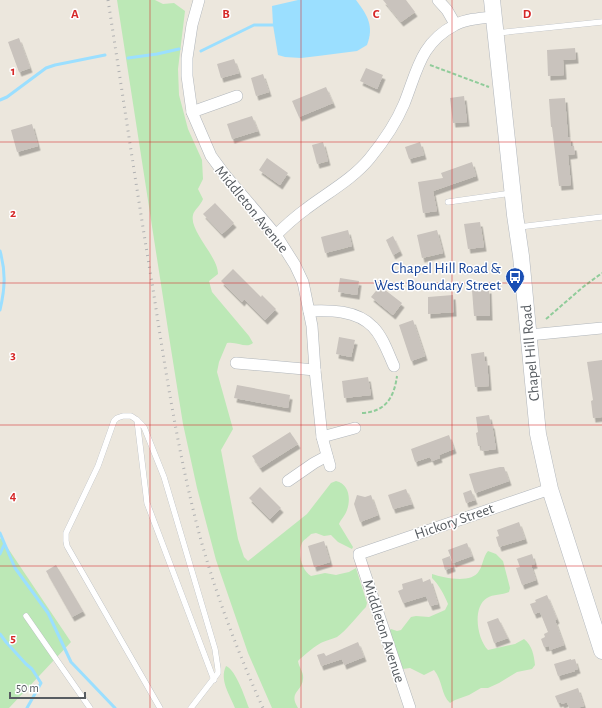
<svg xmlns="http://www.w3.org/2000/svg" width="602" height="708" font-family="'Alegreya Sans',sans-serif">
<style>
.green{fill:#bce8b6}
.water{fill:#9bdfff}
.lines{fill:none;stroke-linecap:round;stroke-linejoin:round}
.stream{stroke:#9bdfff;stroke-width:3}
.building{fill:#c9c3bd;filter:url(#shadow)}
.lane-casing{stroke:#b1b6bb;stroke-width:6}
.street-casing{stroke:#b1b6bb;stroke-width:12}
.secondary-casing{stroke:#b2b7bd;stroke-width:17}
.path{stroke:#90cc9a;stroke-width:2;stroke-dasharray:4 2;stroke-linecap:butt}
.lane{stroke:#fff;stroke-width:5.5}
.street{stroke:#fff;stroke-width:11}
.secondary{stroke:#fff;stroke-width:16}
.rail{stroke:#b0b1b2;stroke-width:3;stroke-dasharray:1 5;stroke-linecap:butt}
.grid{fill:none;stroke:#d62828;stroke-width:1;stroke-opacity:0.55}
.labels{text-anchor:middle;stroke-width:3;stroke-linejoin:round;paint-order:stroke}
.street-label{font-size:15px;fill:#575c61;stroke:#fff}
.transit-label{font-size:15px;fill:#164399;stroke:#fff;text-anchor:end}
.grid-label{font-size:13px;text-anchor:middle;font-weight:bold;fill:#d62828;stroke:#fff;stroke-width:3;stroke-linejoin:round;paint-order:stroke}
</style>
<defs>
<filter id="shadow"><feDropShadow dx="2.5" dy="4.5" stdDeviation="0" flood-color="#0004"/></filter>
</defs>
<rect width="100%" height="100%" fill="#ece7dd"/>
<g class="green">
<path d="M117,0H155L163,4L174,3L185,11L178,69L179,95L188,129L202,160L203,179L198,189L203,199C201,205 194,210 193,215C189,231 218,256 218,274L209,281L212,292L249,336L253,343C246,349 237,341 227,343L219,362L217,372L233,429L221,450L238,539L244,557L248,561L307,514L331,483L336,481C349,484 351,498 347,510C345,516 341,519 339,524L353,547L352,549L338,542L331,535L324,536L316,533L311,534C309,537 304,539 302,543C297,553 302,571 311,576L325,573L336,575L340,574L349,572L356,568L367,603L366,607C358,615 346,631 337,637C333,639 327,640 323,642C317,644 302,657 298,661C299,668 304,672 303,679C302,692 288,692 298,708H272L248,653L216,560L197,488L183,424L171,349Z"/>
<path d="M1,538L71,642L9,708H0V539Z"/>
<path d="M488,551L496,554L503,561L510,588L509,592C502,595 493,594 487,598C472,607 477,639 488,650L515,644L524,639C532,645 534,655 535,665L532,669L517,672L499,683L488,688H481L469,695L455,700L450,703C441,695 443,681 434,670L424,675L410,668L403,669L388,631L391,629L397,631L401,630L411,617L416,616L429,617L445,610L448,604C444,594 439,585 432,578V574C444,578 472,584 479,571C483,565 483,557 488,551Z"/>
<path d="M226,666C236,670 245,698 249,708H235C230,695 219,680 226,666Z"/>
</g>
<path class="water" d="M298,0H356C368,16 374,26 367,45L357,51L318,56L301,58L285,57L278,55L273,25L272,6Z"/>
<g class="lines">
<g class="stream">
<path d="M201,51L254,25H273"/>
<path d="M128,58L157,54L179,49"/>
<path d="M0,100L7,97L46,68L55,65L105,55"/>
<path d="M0,251C6,272 5,289 0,310"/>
<path d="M0,533L15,568L48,613L71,662L115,708"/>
<path d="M0,554L4,545"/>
<path d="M0,634L6,642L26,664L32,669L41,683L27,708"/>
</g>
</g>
<g class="building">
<path d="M383,0H406L415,12L401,22Z"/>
<path d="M19,38L30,68L19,72L8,42Z"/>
<path d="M575,48L576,59L563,60L564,75L548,76L547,50Z"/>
<path d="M234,59L239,73L221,78L217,64Z"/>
<path d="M366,68L383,75L377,89L360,81Z"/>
<path d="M263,74L269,92L256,96L251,78Z"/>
<path d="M326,87L333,103L299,117L292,101Z"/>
<path d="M464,96L467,122L453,123L450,98Z"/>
<path d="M565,98L568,137H570L571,146H574L575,154L568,155L571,185L559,186L552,127H551L549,99Z"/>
<path d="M252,116L258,131L232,139L227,124Z"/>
<path d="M32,124L38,146L17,152L11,130Z"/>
<path d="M323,142L328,161L317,164L312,145Z"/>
<path d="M420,142L424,155L409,159L405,147Z"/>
<path d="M267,158L288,173L280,185L259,170Z"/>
<path d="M472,162L476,176L433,191L437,211L423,213L418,182L443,178L441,173Z"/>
<path d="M215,203L234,223L222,234L203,214Z"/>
<path d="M480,222L484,247L468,249L464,224Z"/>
<path d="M348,230L352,246L325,253L321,237Z"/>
<path d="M437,230L443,253L422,258L417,235Z"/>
<path d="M393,236L400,251L393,255L386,240Z"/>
<path d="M233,269L261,297L262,295L276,309L265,320L244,299L242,302L221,281Z"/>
<path d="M340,278L359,281L357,295L338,292Z"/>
<path d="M380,286L402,303L393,315L371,297Z"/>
<path d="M489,289L490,316H474L472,290Z"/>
<path d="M453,295L454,312L428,314V297Z"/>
<path d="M413,320L425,356L411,361L399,325Z"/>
<path d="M339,337L355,340L351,357L336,354Z"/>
<path d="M484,352L485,361H487L489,386L475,387L471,354Z"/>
<path d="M602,360V417L593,418L591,401L593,400L587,362Z"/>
<path d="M368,377L371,395L344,398L342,381Z"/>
<path d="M237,385L290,395L288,408L234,398Z"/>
<path d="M489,415L491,424H492L496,449L482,451L481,446H478L476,433L478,432L476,417Z"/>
<path d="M290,432L298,444L260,468L252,456Z"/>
<path d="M449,435L454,449L439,455L440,458L432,461L430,457L415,462L411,449Z"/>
<path d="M500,467H504L509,481L475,493L469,474Z"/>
<path d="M260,487L281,508L270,519L249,498Z"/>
<path d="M406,489L412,504L393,509L388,495Z"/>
<path d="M471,490L475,500L466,503L463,493Z"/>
<path d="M357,495L365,497L371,495L378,515L360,522L354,504Z"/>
<path d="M519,522L525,539L499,547L496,537L499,536L497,530Z"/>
<path d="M324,541L330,562L314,567L308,546Z"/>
<path d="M467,543L472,556L453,563L448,550Z"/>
<path d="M532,554L535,564L531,565L536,580L522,585L516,568L520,567L517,559Z"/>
<path d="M450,556L453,567L445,570L442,559Z"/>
<path d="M56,565L83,611L72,617L46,571Z"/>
<path d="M422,578L423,582L430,579L438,604L430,606L426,596L403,603L398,591L403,589L402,584Z"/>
<path d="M547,595L557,619L555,620L564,645L550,650L549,646L544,647L541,639L545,637L544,634L548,632L540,612L534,614L530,604L536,602L535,600Z"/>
<path d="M498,618L508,638L494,643L487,622Z"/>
<path d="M358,642L364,657L344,665L342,659L321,666L317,655L324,653L326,656Z"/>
<path d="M571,659V660L575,659L578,669L574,670L575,671L558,676L554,664Z"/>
<path d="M578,688L584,706L577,708H569L567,702L562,704L561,702L558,703L555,696Z"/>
</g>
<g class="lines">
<defs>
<g id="lane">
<path d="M497,33L602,22"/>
<path d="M448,202L512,193"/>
<path d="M519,227L602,217"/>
<path d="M137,420L147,503L214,680"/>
<path d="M26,616L90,708"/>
<path d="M160,708L67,546L66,541V533L98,466L114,421L117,418L123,416H131L137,420L144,427L164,477L215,649L218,669V673L191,708"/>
</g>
<g id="street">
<path d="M199,0L192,25L187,58V76L192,112L211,156L225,175L276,235L295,265L303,282L312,326L315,370L322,437L330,466"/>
<path d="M438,0L447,10L455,24"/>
<path d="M192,112L237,96"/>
<path d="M276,235C285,226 295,217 306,209C327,193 353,179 370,158C383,142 396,123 404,104C417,72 420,43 455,25C466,19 481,18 493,17"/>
<path d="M309,311C330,310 357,310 373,327C383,337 388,353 394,366"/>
<path d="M529,335L602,328"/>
<path d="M236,363L315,370"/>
<path d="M322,437L355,428"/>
<path d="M288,481L314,463L327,456"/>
<path d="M410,708L359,556V554L550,489"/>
</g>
<path id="secondary" d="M492,0L515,215L521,256L538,434L550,489L602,651"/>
</defs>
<use href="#lane" class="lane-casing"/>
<use href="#street" class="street-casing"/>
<use href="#secondary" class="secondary-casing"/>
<g class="path">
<path d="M430,65L489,87"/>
<path d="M546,319L583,287L602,273"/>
<path d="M362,413C385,412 394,398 397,376"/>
</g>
<use href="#lane" class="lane"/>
<use href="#street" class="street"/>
<use href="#secondary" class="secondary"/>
<path class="rail" d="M108,0C123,96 137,193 153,289C166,374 179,460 202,544C218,600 239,655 263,708"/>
</g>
<path class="grid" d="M150,0V708M301,0V708M452,0V708M0,142H602M0,283H602M0,425H602M0,566H602"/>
<defs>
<symbol id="bus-pin" viewBox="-11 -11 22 30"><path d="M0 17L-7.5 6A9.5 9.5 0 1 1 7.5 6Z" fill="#1a4fb4" stroke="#fff"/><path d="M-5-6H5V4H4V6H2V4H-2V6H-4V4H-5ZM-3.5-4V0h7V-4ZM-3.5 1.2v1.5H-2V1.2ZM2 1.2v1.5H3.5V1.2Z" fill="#fff"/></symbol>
</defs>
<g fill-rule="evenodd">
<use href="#bus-pin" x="504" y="266" width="22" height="30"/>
</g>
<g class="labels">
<g class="street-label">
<text transform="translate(252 209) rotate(51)" y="5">Middleton Avenue</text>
<text transform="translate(530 353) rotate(-95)" y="5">Chapel Hill Road</text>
<text transform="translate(454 521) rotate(-19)" y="5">Hickory Street</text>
<text transform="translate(384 631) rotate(72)" y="5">Middleton Avenue</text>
</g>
<g class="transit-label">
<text x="501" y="273">Chapel Hill Road &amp;<tspan x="501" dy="17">West Boundary Street</tspan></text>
</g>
</g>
<g class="grid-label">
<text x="75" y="18">A</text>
<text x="226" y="18">B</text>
<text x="376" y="18">C</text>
<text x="527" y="18">D</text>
<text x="13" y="75">1</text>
<text x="13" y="217">2</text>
<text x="13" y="359">3</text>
<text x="13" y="500">4</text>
<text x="13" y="642">5</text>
</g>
<path d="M10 692v6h75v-6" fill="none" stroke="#575c61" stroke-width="2"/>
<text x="16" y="692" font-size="12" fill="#575c61" stroke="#ffffff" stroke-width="3" paint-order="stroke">50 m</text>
</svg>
